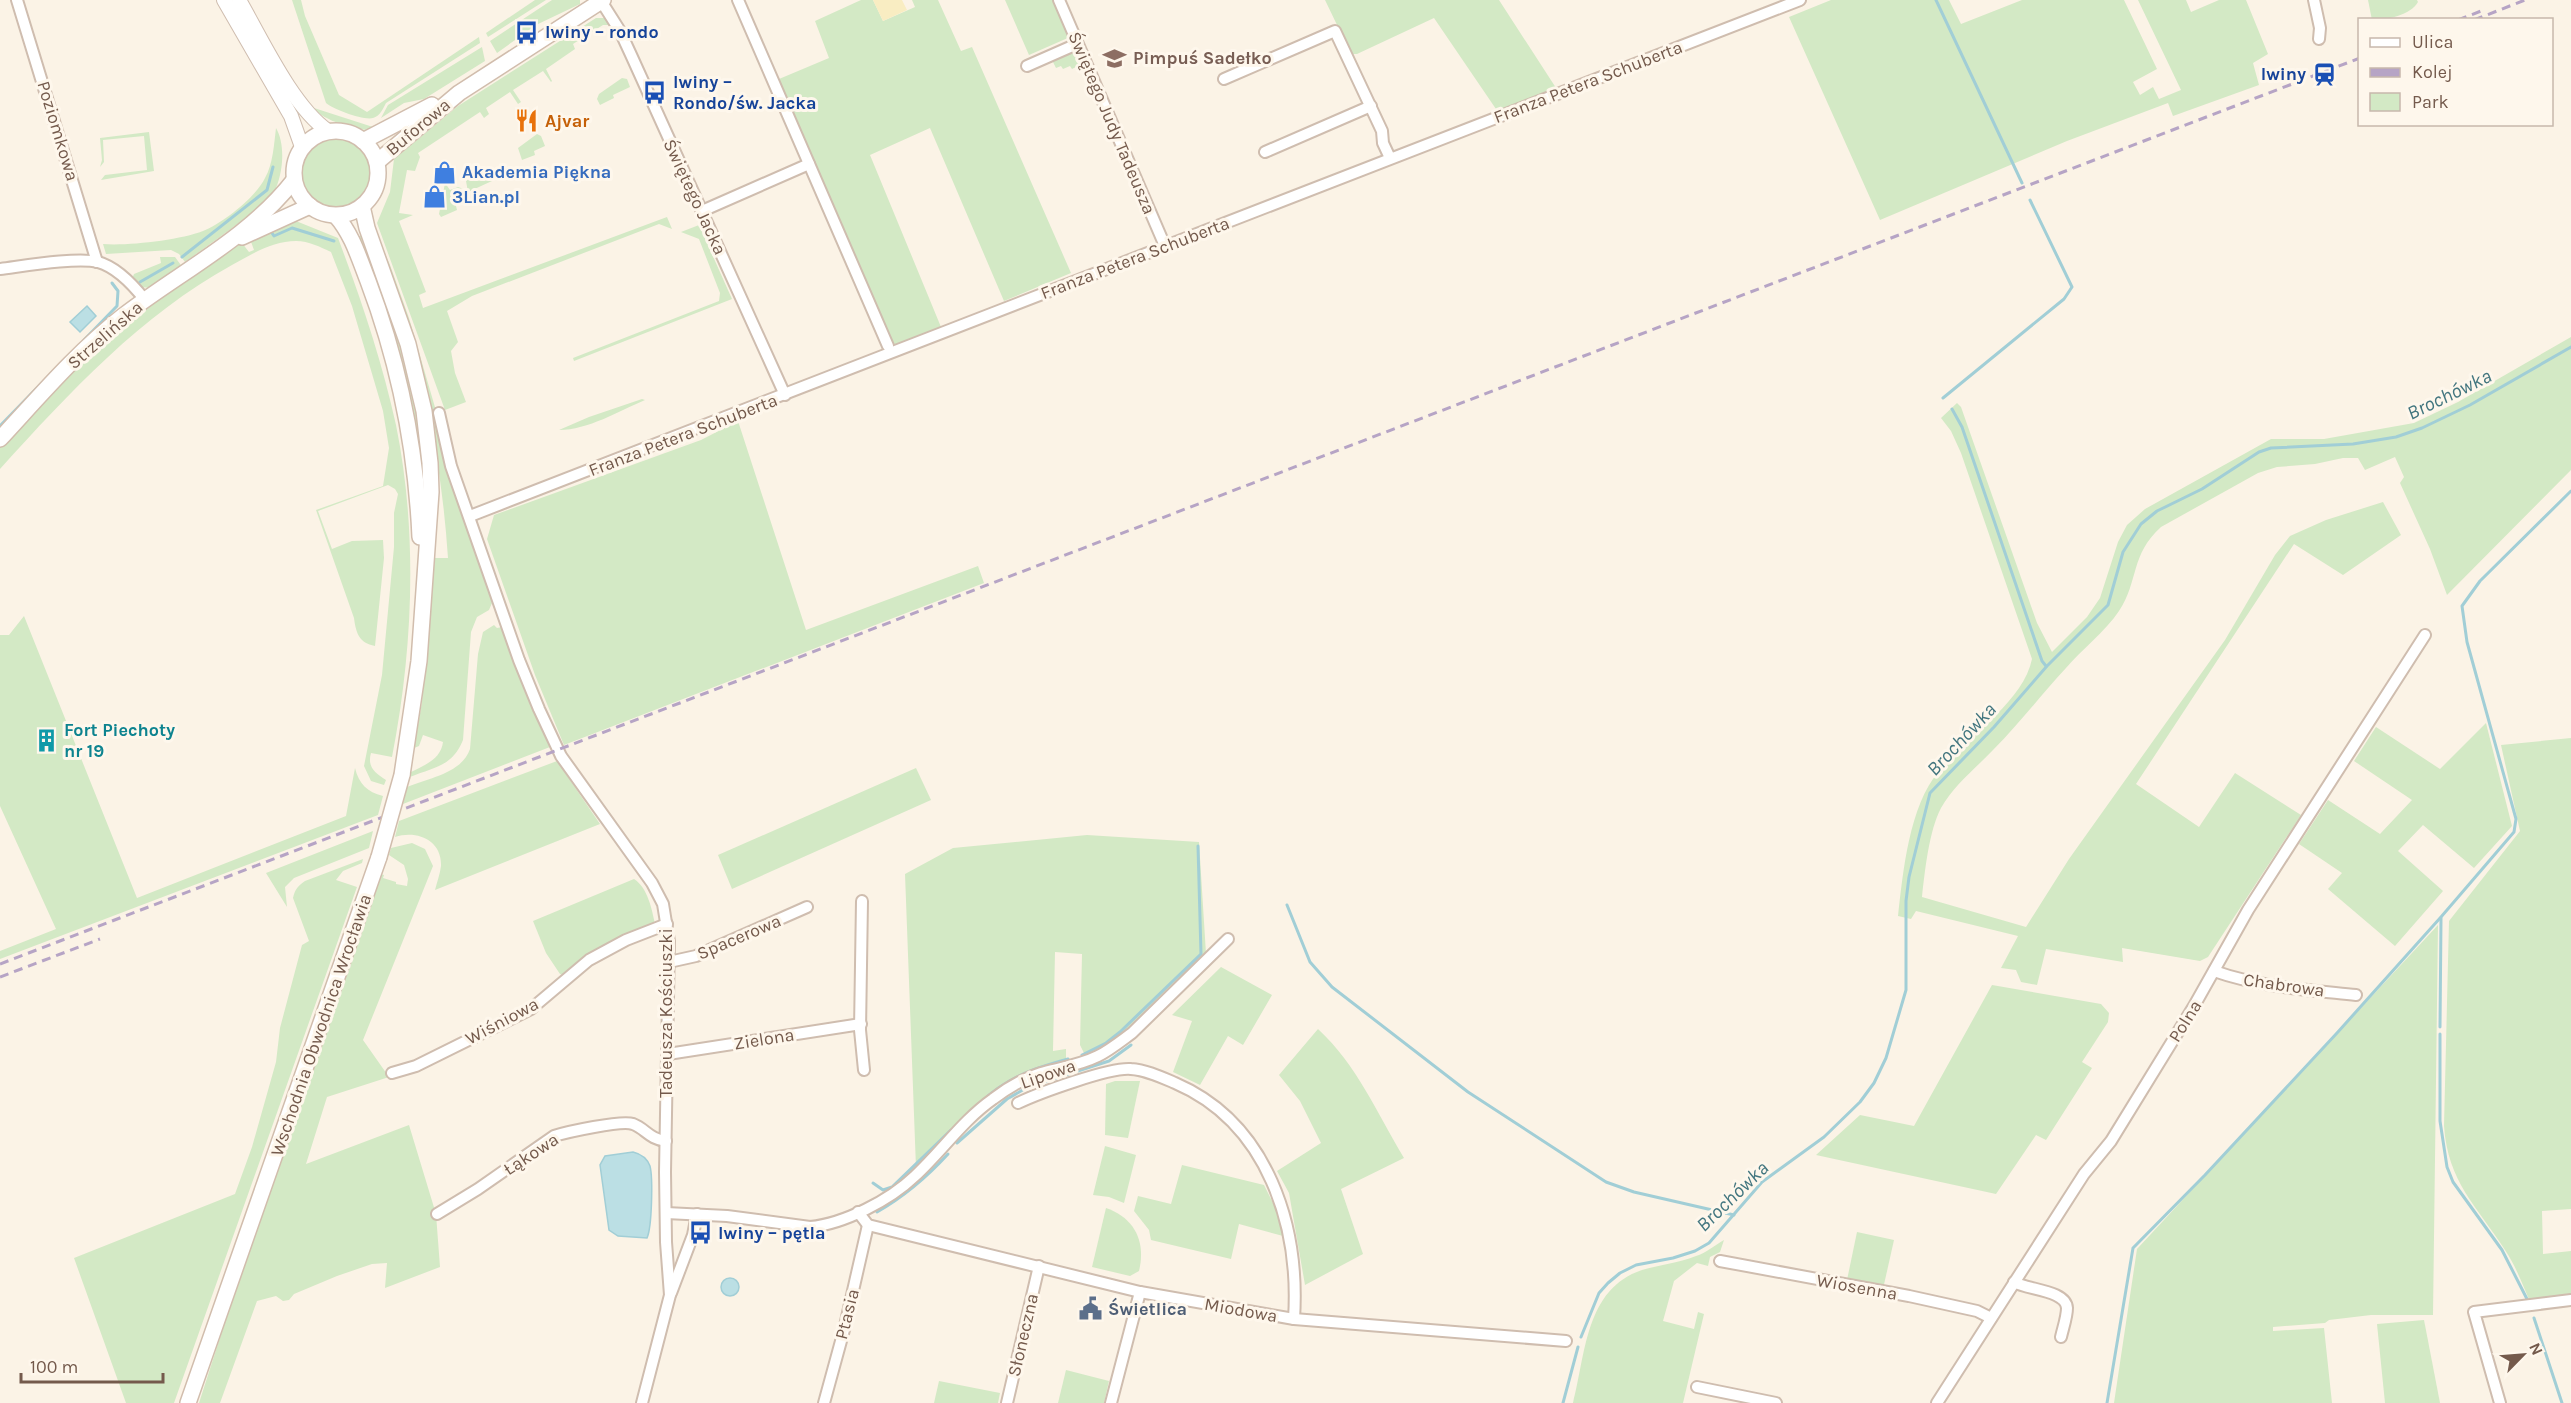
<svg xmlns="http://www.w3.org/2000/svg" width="2571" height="1403" font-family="Karla,sans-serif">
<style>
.green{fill:#d3e9c5}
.sand{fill:#f9edc2}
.water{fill:#bbdfe4;stroke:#a1ced6;stroke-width:1.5}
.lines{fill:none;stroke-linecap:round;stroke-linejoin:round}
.stream{stroke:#a1ced6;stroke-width:3}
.minor-casing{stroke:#cfbdaf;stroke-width:14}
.tertiary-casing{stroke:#cfbdaf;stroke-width:16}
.secondary-casing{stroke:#d1bdad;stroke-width:18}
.minor{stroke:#fff;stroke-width:10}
.tertiary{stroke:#fff;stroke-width:14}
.secondary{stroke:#fff;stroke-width:15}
.rail{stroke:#b6a4c5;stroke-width:3;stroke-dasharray:9 6;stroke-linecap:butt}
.secondary-bridge-casing{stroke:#d1bdad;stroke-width:18;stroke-linecap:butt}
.secondary-bridge{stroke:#fff;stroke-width:15}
.labels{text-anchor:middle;stroke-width:6;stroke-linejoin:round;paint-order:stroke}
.transit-label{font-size:18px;font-weight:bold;fill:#164399;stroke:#fef7ec;text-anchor:start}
.education-label{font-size:18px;font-weight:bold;fill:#785e54;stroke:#fef7ec;text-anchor:start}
.street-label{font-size:18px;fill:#745a4c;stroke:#fef7ec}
.food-label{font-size:18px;font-weight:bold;fill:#c56008;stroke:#fef7ec;text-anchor:start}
.shop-label{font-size:18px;font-weight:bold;fill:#366cbe;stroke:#fef7ec;text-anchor:start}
.culture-label{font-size:18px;font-weight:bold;fill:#0d838f;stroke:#fef7ec;text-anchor:start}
.service-label{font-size:18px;font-weight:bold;fill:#4e5e75;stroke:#fef7ec;text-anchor:start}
.water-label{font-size:20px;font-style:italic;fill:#43767f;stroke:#fef7ec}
</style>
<rect width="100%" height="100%" fill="#fbf3e6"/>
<g class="green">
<path d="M292,0H301L305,16L339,95L367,112L479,37L480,43L386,103C383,109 380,116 373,118C364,121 333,109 326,103Z"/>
<path d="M535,0H546L488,37L486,33Z"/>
<path d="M552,0H580V4L536,25L497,53L490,41Z"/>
<path d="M861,0H873L883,21L915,7L912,0H938L961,51L972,47L1071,273L1004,301L930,128L870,155L941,327L895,347L779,79L829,58L815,21Z"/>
<path d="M1005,0H1055L1070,37L1029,55Z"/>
<path d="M1325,0H1499L1558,91L1498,112L1434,18L1357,54H1351Z"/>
<path d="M1831,0H1949L1961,24L2022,0H2124L2157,69L2133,82L2140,95L2153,87L2159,99L2181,90L2138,0H2186L2191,12L2219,0H2246L2268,54L2253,63L2259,85L2173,116L2168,103L2067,141L1880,220L1789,17Z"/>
<path d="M2368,0H2417L2418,2C2411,15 2386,20 2372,20Z"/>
<path d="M596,18H605L610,25H603L573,44L575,49L546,69L552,81L551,82L543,71L513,90L521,102L518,104L510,92L486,108L489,114L484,118L480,112L418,153L420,157L415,171L407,170L399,213L413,215L399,221L426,292L419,295L423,308L667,217L672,229L659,224L472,296L447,311L458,342L451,351L455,373L466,402L445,410L377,223L390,192L394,159L458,106Z"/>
<path d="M482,47L485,61L424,99L404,103L381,118L388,105Z"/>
<path d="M1072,49L1080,65L1072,69L1070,66L1063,69L1061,66L1056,68L1051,58Z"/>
<path d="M622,78L627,79L630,87L613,95L614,98L600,105L597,99L599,94Z"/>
<path d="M314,108L373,127L374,130C358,131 323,121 314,108Z"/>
<path d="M276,128C286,145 283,175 274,192C268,204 200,251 185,262L179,254L171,250L106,254L103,244C128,246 180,240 203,231C223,223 256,197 265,178C273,164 274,144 276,128Z"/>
<path d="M149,132L154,171L101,180L105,175L147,170L144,136L103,140L104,162L100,167L102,160L100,138Z"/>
<path d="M537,134L541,136L545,146L534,151L535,155L522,160L518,148Z"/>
<circle cx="336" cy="173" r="34"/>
<path d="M483,170L488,171L492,181L468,192L466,181Z"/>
<path d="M445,183L450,190L458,187L461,188L467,201L456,206L457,210L441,217L439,214Z"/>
<path d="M291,219L338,238C361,299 382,361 396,425C418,533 413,650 392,757L371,753C367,767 375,773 386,780L384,785L371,781L364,766L382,675L394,547V513L398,494L395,489L388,485L318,511L332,549L352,541L383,540L384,558L375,646C359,643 356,633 354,618L316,510L383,486L389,448L383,411L352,306L331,252C320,247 309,241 296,241C273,241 252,254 232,265C141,315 70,392 0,469V445L108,334L216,256L242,243L249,252L254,250L250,239Z"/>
<path d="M699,225L732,299L574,361L573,358L719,301L720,293L699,239L681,232Z"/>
<path d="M374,229L390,265L409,318L492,603L489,610L477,617L471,632L463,740C452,767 434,767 410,777L411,772C425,765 441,759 443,742L423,735L419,746L414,748L422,702L433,534L435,558H448C440,441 417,339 374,229Z"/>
<path d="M363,235C388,305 420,380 422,455L419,454L357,237Z"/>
<path d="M160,257H175L183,268L152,288L140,287L132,279L134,274L161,263Z"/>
<path d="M2571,337V470L2447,595L2430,549L2400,483L2404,477L2395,457L2365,470L2358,458H2343L2315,464L2277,467L2258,473L2161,527C2130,555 2139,581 2119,611C2105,632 2082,649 2066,668C2041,695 2019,724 1993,750C1975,769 1954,785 1941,808C1929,831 1925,870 1922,897L2026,927L2069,859L2225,640L2275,555L2290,536L2326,520L2383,502L2401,535L2343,575L2294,544L2136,784L2199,827L2235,773L2301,815L2208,957L2200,961L2122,948L2123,962L2046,949L2037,985L2021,982L2016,970L2001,968L2018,936L1916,911L1911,919L1898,916C1903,872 1909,806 1939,771C1966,737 2023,703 2032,659L1961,453L1951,431L1941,418L1957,403L1961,407L2037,623L2052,652L2087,617L2100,598L2118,542L2127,525L2145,509L2271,439H2324L2414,423L2458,402Z"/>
<path d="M642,399L645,400C619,411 588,430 559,430L589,417Z"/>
<path d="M738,421L806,630L978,566L984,583L564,745L535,675L487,539L494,515L701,440Z"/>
<path d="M24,616L137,898L346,816L355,768C359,784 367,792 383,796L378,815L0,959V951L56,929L0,806V635H9Z"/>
<path d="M494,625L497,628L502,627L522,684L550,747L403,804L407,787C429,778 462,773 470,749L478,654L483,632Z"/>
<path d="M2486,723L2512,826L2474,868L2423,825L2398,851L2443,891L2395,946L2328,889L2342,873L2299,844L2328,800L2380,834L2412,800L2354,761L2376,727L2440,769Z"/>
<path d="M2571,738V1209L2542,1211L2543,1254L2571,1251V1294L2544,1297V1303L2531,1304C2523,1286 2516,1266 2505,1250C2476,1205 2448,1182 2444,1126L2449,921L2520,831L2501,745Z"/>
<path d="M557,761L600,824L435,890C437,882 440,874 441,866C442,840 417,830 395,837L399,821Z"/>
<path d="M916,768L931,800L732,889L718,855Z"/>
<path d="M373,831L369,848L294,878L285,887L287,907L266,873Z"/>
<path d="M1087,835L1199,842L1206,954C1168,991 1133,1032 1086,1057L1080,1045L1082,954L1055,952L1053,1051L1066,1049V1062C1045,1069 1020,1074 1001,1087C970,1107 942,1142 916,1168L905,874L953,848Z"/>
<path d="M412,843L425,849L433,866L363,1040L389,1077L327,1097L306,1164L409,1125L436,1214L440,1267L385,1288L387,1263L372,1264L337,1276L294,1294L289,1300L283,1301L276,1296L257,1301L220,1403H199L236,1288L380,874L384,875L383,878L396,882V884L407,886L408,879L404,865L389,855L391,848Z"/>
<path d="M363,859L362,863L343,871L336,880L357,887L174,1403H126L74,1258L235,1194L252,1147L276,1062L280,1028L302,945L309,941L293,898C295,889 298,886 305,881Z"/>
<path d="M634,879C648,888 652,910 655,924L564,975L560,974L546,953L533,921Z"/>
<path d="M2438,925L2433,1315H2371L2329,1320L2325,1323L2273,1327V1331L2324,1328L2332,1403H2114L2137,1249Z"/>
<path d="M1221,967L1272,995L1243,1045L1228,1036L1200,1085L1173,1072L1192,1021L1172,1015Z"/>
<path d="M1992,985L2101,1004L2109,1013L2108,1022L2082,1062L2092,1068L2046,1140L2036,1135L1996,1194L1816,1155L1860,1115L1914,1126Z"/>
<path d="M1318,1029C1357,1065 1377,1113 1404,1158L1341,1189L1363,1254L1305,1285L1289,1193L1277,1171L1321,1143L1300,1101L1279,1075Z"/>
<path d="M1115,1081H1140L1128,1138L1105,1135L1106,1084Z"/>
<path d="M1105,1146L1136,1155L1124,1203L1109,1197L1093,1195Z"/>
<path d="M1182,1165L1264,1185L1277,1211L1283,1236L1239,1224L1231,1259L1151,1240L1149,1230L1134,1211L1138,1196L1171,1204Z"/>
<path d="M1106,1208C1135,1218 1146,1242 1139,1271L1130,1276L1092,1267Z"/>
<path d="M1857,1232L1894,1240L1883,1289L1847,1280Z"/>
<path d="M1724,1240L1720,1252L1710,1257L1708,1266L1697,1263L1674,1281L1663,1321L1694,1329L1698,1312L1704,1314L1683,1403H1573C1586,1354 1585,1289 1642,1270C1659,1265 1678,1263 1696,1256C1706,1253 1715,1245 1724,1240Z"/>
<path d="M2424,1320L2440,1403H2385L2377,1324Z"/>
<path d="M1066,1370L1109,1381L1104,1403H1058Z"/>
<path d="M939,1381L1000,1393L998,1403H934Z"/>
</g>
<path class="sand" d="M873,0H902L907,10L883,21Z"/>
<g class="water">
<path d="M87,306L96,316L80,332L70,322Z"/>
<path d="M633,1152C641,1154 647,1158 650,1166C653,1178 652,1227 647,1238L618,1236L609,1230L600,1165L605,1156Z"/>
<circle cx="730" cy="1287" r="9"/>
</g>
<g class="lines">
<g class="stream">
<path d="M1936,0L2022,183"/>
<path d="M272,233L274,236L292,228L334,241"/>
<path d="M182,257L267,190L273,167"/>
<path d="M140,282L173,263"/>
<path d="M84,340L117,306L118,291L112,283"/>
<path d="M1943,398L2064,299L2072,287L2030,200"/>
<path d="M1952,409L1962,427L2042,661L2046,666"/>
<path d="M0,426L71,353"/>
<path d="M1287,905L1310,962L1332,987L1468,1092L1606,1182L1634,1192L1734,1215"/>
<path d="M2440,1027L2441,918"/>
<path d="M2440,1034V1121L2447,1167L2453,1182L2502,1250L2527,1299"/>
<path d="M1082,1055L1106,1043L1120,1032L1201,954L1198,846"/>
<path d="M980,1103C1008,1077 1032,1069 1068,1059"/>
<path d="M957,1143L1007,1099L1028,1087L1109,1061L1131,1045"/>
<path d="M873,1183L883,1190L892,1187L951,1130"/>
<path d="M877,1212C905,1196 927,1177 948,1154"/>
<path d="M2534,1318L2562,1403"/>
<path d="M1581,1337L1599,1293L1608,1283L1620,1273L1636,1265L1673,1258L1695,1251L1709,1243L1762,1182L1824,1137L1860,1102L1874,1083L1886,1058L1906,990V901L1909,877L1930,793L1994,727L2047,666L2108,605L2123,552L2141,524L2157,511L2202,489L2259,452L2271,448L2353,444L2396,437L2422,428L2470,405L2571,347"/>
<path d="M1563,1403L1578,1347"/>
<path d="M2107,1403L2133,1248L2205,1175L2337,1033L2441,917L2514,832L2516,819L2467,642L2462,606L2480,581L2571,491"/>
</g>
<defs>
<g id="minor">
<path d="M17,0L97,262"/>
<path d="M738,0L888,346"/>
<path d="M1059,0L1165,246"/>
<path d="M2314,0L2320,28L2319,39"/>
<path d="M601,1L620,31L632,57L785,395"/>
<path d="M1027,66L1077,44"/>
<path d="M1224,79L1335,31L1382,131L1383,143L1390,158"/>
<path d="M1265,152L1371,106"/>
<path d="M702,211L809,164"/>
<path d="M0,269C24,266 76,257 98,262C116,267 134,286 145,300"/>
<path d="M439,413L451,466L519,660L539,709L561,756L652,883L663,904L669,941L665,1172L666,1242L670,1295L642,1403"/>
<path d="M470,516L1800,0"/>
<path d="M862,901L860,1030L864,1070"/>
<path d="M669,962L696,956L807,907"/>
<path d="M2214,971C2259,987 2309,990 2356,995"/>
<path d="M668,1054L861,1024"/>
<path d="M392,1073L416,1066L531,1009L589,960L626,940L667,924"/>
<path d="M1018,1103C1039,1093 1110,1067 1131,1069C1146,1070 1161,1077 1175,1083C1268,1123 1300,1226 1294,1319"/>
<path d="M858,1212L868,1225L1140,1292L1294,1319L1566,1341"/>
<path d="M666,1213L727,1216L810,1227C844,1224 890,1200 915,1176C942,1151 963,1120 993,1099C1006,1089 1025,1078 1041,1073C1060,1068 1080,1065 1098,1056C1110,1050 1121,1041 1132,1033L1228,939"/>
<path d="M437,1214L478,1189L554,1136C567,1132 621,1120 633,1124C646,1129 649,1139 666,1141"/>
<path d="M1720,1261L1909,1296L1977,1311L1991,1318"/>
<path d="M2014,1282C2027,1290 2066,1290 2067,1308C2067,1317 2063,1328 2061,1337"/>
<path d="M671,1293L693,1235L697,1214"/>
<path d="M1697,1387L1776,1403"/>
<path d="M824,1403L844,1330L868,1225"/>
<path d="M1007,1403L1039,1266"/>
<path d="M1111,1403L1140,1292"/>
<path d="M1937,1403L2084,1174L2111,1141L2194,1006L2248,910L2425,635"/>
<path d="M2500,1403L2474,1312L2571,1300"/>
</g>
<g id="tertiary">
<path d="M224,0L291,116L302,147"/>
<path d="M239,0C261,38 292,106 328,131"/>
</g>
<g id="secondary">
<circle cx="336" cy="173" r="42"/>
<path d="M363,141L432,105"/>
<path d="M377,162L459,93L603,0"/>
<path d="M362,206L367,228L408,344L424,411L430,463L431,492L419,661L402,775"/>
<path d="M336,216C352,234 359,258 368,281C399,363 416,449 420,537"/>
<path d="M242,237L310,206"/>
<path d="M0,439C39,397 77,352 123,316C180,272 249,238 294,180"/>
<path d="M188,1403L379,857"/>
</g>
</defs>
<use href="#minor" class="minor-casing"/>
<use href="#tertiary" class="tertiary-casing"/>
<use href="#secondary" class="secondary-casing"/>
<use href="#minor" class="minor"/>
<use href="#tertiary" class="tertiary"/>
<use href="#secondary" class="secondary"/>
<g class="rail">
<path d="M2458,20L2481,11"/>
<path d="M2474,20L2525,0"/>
<path d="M0,964L2360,58"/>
<path d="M0,977L100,939"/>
</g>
<defs>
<path id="secondary-bridge" d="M379,857L402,775"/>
</defs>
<use href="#secondary-bridge" class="secondary-bridge-casing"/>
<use href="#secondary-bridge" class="secondary-bridge"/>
</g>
<defs>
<symbol id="bus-bare" viewBox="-9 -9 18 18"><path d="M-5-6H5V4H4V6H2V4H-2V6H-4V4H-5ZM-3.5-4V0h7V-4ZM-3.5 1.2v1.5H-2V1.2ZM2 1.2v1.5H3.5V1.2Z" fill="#1a4fb4" stroke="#fef7ec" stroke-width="2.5" paint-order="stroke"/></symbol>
<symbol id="school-bare" viewBox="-9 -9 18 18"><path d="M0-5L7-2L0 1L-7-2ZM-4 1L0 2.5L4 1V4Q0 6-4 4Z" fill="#8d6e63" stroke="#fef7ec" stroke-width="2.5" paint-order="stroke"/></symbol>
<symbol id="station-bare" viewBox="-9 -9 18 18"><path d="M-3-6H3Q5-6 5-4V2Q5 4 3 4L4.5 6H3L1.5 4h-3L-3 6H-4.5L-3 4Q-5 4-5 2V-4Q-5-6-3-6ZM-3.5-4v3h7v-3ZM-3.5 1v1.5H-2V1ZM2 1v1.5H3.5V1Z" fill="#1a4fb4" stroke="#fef7ec" stroke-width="2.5" paint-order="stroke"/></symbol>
<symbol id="restaurant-bare" viewBox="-9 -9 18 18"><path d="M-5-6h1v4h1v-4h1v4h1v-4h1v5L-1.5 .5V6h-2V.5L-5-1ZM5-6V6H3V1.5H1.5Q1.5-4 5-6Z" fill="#e8710a" stroke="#fef7ec" stroke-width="2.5" paint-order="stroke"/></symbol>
<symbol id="shop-bare" viewBox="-9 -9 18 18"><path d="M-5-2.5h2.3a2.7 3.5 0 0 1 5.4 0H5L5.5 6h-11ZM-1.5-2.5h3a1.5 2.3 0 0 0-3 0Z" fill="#3f7fe0" stroke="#fef7ec" stroke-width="2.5" paint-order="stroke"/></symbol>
<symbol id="building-bare" viewBox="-9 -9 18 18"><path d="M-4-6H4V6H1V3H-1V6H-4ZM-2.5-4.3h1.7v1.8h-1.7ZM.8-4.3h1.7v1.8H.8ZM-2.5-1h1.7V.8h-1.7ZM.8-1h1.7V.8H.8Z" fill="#0f9aa8" stroke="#fef7ec" stroke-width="2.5" paint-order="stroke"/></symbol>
<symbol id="civic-bare" viewBox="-9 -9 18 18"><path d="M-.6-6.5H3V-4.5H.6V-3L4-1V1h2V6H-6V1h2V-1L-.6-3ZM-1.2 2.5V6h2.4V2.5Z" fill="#5c6f8a" stroke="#fef7ec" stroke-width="2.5" paint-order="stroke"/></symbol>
</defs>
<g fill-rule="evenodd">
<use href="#bus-bare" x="510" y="16" width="33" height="33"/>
<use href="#school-bare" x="1098" y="42" width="33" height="33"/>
<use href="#station-bare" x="2308" y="58" width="33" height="33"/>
<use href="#bus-bare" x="638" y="76" width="33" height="33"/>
<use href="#restaurant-bare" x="510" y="104" width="33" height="33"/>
<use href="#shop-bare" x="428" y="156" width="33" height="33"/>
<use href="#shop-bare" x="418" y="180" width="33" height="33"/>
<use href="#building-bare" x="30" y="724" width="33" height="33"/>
<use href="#bus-bare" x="684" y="1216" width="33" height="33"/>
<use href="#civic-bare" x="1074" y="1292" width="33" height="33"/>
</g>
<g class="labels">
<g class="transit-label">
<text x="545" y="38">Iwiny – rondo</text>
<text x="2306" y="80" text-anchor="end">Iwiny</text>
<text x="673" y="88">Iwiny –<tspan x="673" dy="21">Rondo/św. Jacka</tspan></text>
<text x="718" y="1239">Iwiny – pętla</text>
</g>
<g class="education-label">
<text x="1133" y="64">Pimpuś Sadełko</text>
</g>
<g class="street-label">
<text transform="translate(1588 82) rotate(-21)" y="6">Franza Petera Schuberta</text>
<text transform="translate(1112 123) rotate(67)" y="6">Świętego Judy Tadeusza</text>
<text transform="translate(418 127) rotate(-40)" y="6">Buforowa</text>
<text transform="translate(58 131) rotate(73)" y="6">Poziomkowa</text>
<text transform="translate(695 197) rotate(65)" y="6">Świętego Jacka</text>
<text transform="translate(1135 258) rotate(-21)" y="6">Franza Petera Schuberta</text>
<text transform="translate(105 335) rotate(-41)" y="6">Strzelińska</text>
<text transform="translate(683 435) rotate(-21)" y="6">Franza Petera Schuberta</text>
<text transform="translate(739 937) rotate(-23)" y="6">Spacerowa</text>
<text transform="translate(2284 985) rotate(8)" y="6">Chabrowa</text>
<text transform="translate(666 1013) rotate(-90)" y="6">Tadeusza Kościuszki</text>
<text transform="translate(502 1021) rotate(-28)" y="6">Wiśniowa</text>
<text transform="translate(2185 1021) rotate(-58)" y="6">Polna</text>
<text transform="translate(321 1025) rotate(-71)" y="6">Wschodnia Obwodnica Wrocławia</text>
<text transform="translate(764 1039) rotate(-9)" y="6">Zielona</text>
<text transform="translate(1048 1074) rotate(-19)" y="6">Lipowa</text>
<text transform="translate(531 1154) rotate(-33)" y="6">Łąkowa</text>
<text transform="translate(1857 1287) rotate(10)" y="6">Wiosenna</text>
<text transform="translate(1241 1310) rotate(10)" y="6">Miodowa</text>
<text transform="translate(847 1314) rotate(-76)" y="6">Ptasia</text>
<text transform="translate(1023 1335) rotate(-77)" y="6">Słoneczna</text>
</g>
<g class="food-label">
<text x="545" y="127">Ajvar</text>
</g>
<g class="shop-label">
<text x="462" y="178">Akademia Piękna</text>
<text x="452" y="203">3Lian.pl</text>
</g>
<g class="culture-label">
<text x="64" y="736">Fort Piechoty<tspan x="64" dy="21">nr 19</tspan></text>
</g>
<g class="service-label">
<text x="1108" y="1315">Świetlica</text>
</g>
<g class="water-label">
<text transform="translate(2449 394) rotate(-26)" y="7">Brochówka</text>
<text transform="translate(1961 739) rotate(-47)" y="7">Brochówka</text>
<text transform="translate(1732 1196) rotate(-44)" y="7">Brochówka</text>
</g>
</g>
<rect x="2358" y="18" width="195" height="108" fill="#fef7ec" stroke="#c7b8ac" stroke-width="1.5"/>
<rect x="2370" y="38" width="30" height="9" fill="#ffffff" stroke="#c7b8ac" stroke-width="1.5"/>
<text x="2412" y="48" font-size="18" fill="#745a4c">Ulica</text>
<rect x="2370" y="68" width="30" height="9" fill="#b6a4c5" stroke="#c7b8ac" stroke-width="1.5"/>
<text x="2412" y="78" font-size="18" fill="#745a4c">Kolej</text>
<rect x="2370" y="93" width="30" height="18" fill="#d3e9c5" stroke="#c7b8ac" stroke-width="1.5"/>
<text x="2412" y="108" font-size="18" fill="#745a4c">Park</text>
<g transform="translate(2523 1355) rotate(65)" stroke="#fef7ec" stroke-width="4.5" paint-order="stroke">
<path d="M0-4.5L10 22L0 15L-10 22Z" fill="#745a4c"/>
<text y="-9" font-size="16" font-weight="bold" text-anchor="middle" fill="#745a4c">N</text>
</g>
<path d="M21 1373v9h142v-9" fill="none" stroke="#745a4c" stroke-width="3"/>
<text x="30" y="1373" font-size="18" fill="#745a4c" stroke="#fef7ec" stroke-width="4.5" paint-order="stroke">100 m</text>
</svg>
